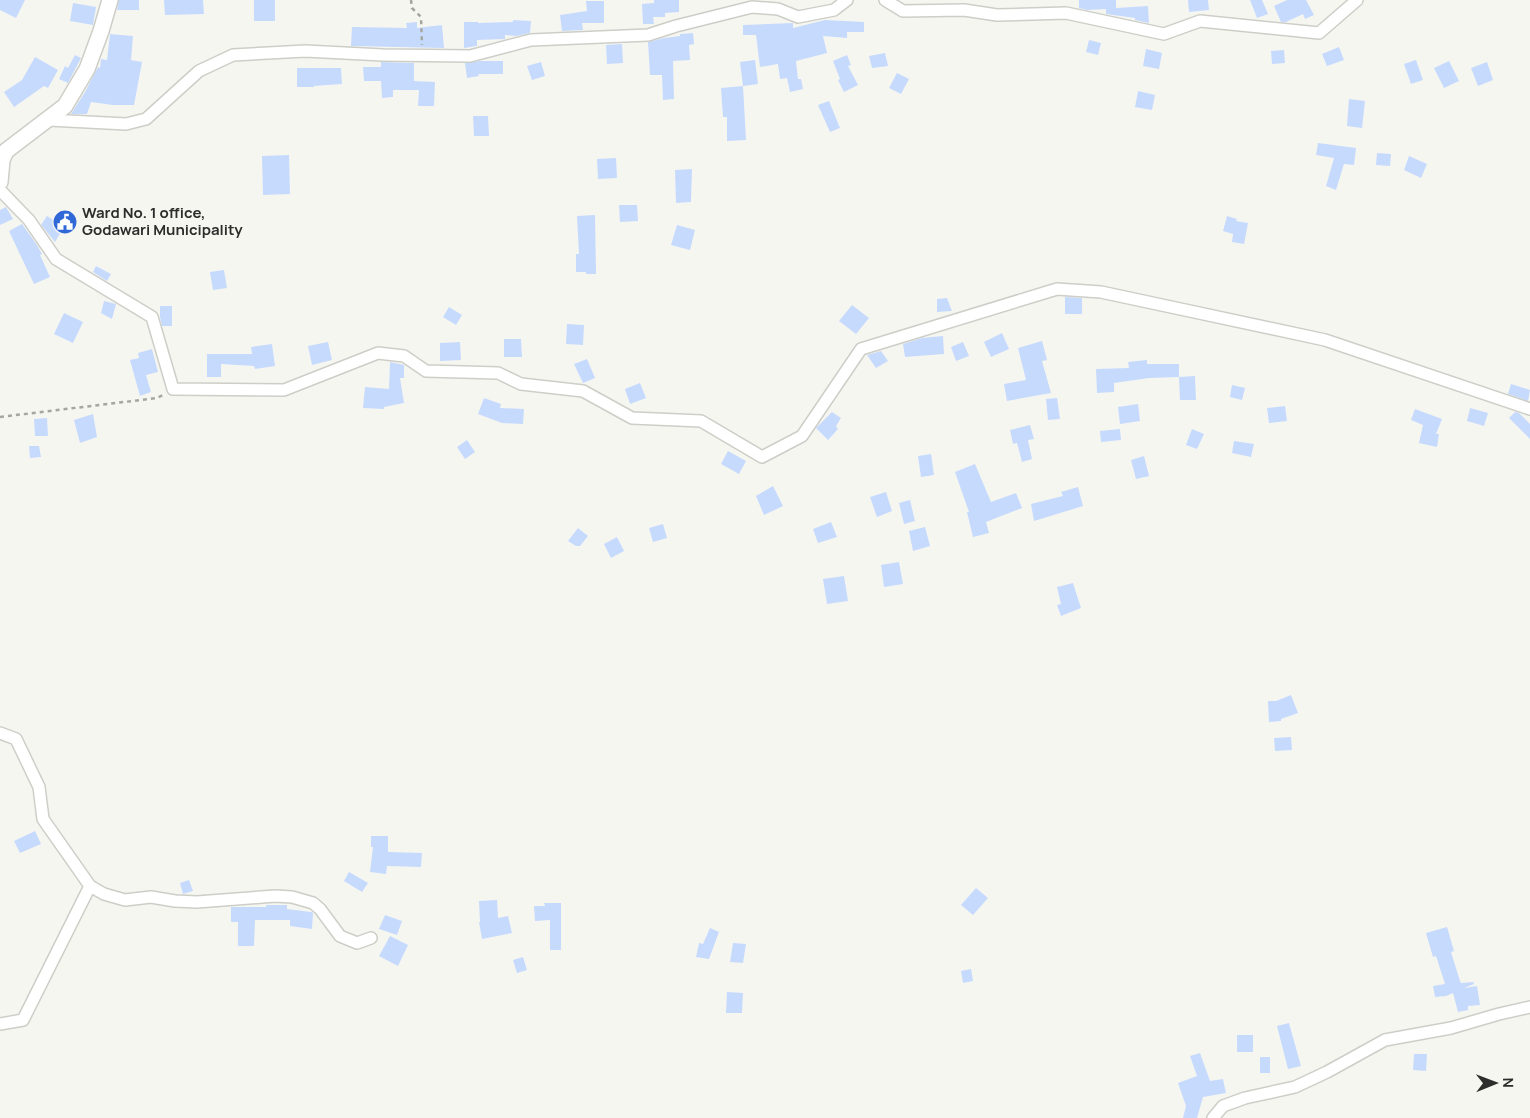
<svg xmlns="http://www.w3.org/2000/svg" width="1530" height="1118" font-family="Manrope,sans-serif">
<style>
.building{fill:#c6dafe}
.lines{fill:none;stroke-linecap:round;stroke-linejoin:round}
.street-casing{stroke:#cecec8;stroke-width:14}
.secondary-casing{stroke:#cecec8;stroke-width:18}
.path{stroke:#a6a6a1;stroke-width:2.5;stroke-dasharray:4 4;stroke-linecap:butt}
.street{stroke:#fff;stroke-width:11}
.secondary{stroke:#fff;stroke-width:15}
.labels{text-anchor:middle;stroke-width:4;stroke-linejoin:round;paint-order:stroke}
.poi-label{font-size:15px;font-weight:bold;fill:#2d2d2b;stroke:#f6f6f0;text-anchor:start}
</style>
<rect width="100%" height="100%" fill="#f6f6f0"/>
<g class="building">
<path d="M0,0H25L16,18L0,10Z"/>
<path d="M119,0H139V10H117Z"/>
<path d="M164,0H203L204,14L165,15Z"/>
<rect x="254" y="0" width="21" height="21"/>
<path d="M654,0H679V12L665,13V17H653L654,24H643L642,4L654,3Z"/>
<path d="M1079,0H1116V8L1148,6L1149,23L1135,20V18L1106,14V9L1087,10L1079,8Z"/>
<path d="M1188,0H1208L1209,10L1189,12Z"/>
<path d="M1250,0H1262L1268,14L1257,18Z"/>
<path d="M1287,0H1306L1314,15L1305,19L1303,14L1286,22H1281L1274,6Z"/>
<path d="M586,1H604V23H582L583,30L562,31L560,15L587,11Z"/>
<path d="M73,3L96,7L93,25L70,21Z"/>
<path d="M513,20L531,21L530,33L516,36L505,35V39L477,40V46L464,48V22H478V23L513,22Z"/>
<path d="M825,20L864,22V32H847V38L823,36L827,53L796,61L798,79H801L803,89L790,92L787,78L780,79L778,64L760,67L756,35H743V25L793,23V28Z"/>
<path d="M417,22V28L442,25L444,48L351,46L352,27L407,28L406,23Z"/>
<path d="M693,33L694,44L689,45L690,60L673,61L674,99L663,100L662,75H650L648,42L664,38L680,36V34Z"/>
<path d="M110,34L133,36L131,60L142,62L134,105H113L91,102L87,114H71L85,92L98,67L100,68L101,59L107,60Z"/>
<path d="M1089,40L1101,43L1098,55L1086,52Z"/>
<path d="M622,44L623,63L607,64L606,45Z"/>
<path d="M1339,47L1344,60L1327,66L1322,54Z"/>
<path d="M1146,49L1162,53L1159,69L1143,66Z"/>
<path d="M1284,50L1285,63L1272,64L1271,51Z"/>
<path d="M885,53L888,66L872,68L869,56Z"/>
<path d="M75,55L81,58L68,83L59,79L65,66L68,68Z"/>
<path d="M847,55L851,65L848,66L858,85L844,92L838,80L840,79L833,61Z"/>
<path d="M35,57L58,70L48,88L44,86L14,107L4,92L22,80Z"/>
<path d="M755,60L758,84L743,86L740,62Z"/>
<path d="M1416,60L1423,80L1411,84L1404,64Z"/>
<path d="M480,61H503V74H478L479,76L467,78L465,63Z"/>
<path d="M1449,61L1459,81L1444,88L1434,68Z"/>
<path d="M381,62L414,63V81L435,82L434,106H418L419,90H393V97L382,98L381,81H364L363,67H381Z"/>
<path d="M541,62L545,76L532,80L527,66Z"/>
<path d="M1487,62L1493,80L1478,86L1471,68Z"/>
<path d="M297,68H341L342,84L314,86V87H297Z"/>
<path d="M897,73L909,79L901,94L889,88Z"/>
<path d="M743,86L746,140L727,141V117H723L721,88Z"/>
<path d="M1138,91L1155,95L1152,110L1135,107Z"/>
<path d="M1349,99L1365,101L1362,128L1347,126Z"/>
<path d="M829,101L840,128L830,132L818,105Z"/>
<path d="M473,116H488L489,136H474Z"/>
<path d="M1318,143L1356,148L1354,165L1344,164L1336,190L1326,186L1334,158L1316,155Z"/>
<path d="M1377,153L1391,154L1390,166L1376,165Z"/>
<path d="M289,155L290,194L263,195L262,156Z"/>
<path d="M1409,156L1427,164L1421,178L1404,170Z"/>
<path d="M616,158L617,178L598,179L597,159Z"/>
<path d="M692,169L691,202L676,203L675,170Z"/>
<path d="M619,205H637L638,221L620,222Z"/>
<path d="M6,207L13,219L0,225V210Z"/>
<path d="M595,215L596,274H586V272H576V254H579L577,216Z"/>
<path d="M47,216L64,227L55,242L41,225Z"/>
<path d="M1227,216L1237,219L1236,221L1248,223L1244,244L1232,242L1233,234L1223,231Z"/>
<path d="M22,224L37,245L42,254L40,255L50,277L34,284L9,231Z"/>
<path d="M677,225L695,230L690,250L671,245Z"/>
<path d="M96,266L111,274L107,281L93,272Z"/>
<path d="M224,270L227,288L213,290L210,272Z"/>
<path d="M1065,297L1082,298V314H1065Z"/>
<path d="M947,298L952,311L937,312V299Z"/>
<path d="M104,301L116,304L112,319L101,313Z"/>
<path d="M852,305L869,318L856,334L839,321Z"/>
<path d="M160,306H172V326H162L160,317Z"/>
<path d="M449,307L462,315L456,325L443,317Z"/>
<path d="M64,313L83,322L73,343L54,334Z"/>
<path d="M567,324L584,325L583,345L566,344Z"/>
<path d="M1002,333L1009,349L991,357L984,342Z"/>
<path d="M943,336L944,354L905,357L903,344L922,338Z"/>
<path d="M504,339H521L522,357H504Z"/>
<path d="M1042,341L1047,360L1042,361L1051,393L1007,401L1004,384L1026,380L1018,348Z"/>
<path d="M328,342L332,360L312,365L308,346Z"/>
<path d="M460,342L461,360L440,361V343Z"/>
<path d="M963,342L969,356L956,361L951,347Z"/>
<path d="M272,344L275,366L255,369L254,366L221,364V377H207V354H252L251,347Z"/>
<path d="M152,349L158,372L146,375L151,392L140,396L130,360L139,358L138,353Z"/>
<path d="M881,351L888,361L876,368L867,355Z"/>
<path d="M587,359L595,378L583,383L574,364Z"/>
<path d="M1147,360V364H1179V377L1149,378L1114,383V392L1097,393L1096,369L1129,368L1128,362Z"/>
<path d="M390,362L404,365V378H400L404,403L384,407V409L363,408L365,387L389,389Z"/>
<path d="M1195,376L1196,400H1180L1179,377Z"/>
<path d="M640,383L646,398L630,404L625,389Z"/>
<path d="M1511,384L1530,390L1528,401L1508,394Z"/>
<path d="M1232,385L1245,388L1242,400L1230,397Z"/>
<path d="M484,398L501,404L500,408L524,409L523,424L502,423L478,414Z"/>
<path d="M1057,398L1060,419L1048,420L1046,399Z"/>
<path d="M1138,404L1140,421L1120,424L1118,407Z"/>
<path d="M1285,406L1287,421L1269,423L1267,408Z"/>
<path d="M1470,408L1488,413L1484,426L1467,421Z"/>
<path d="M1415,409L1442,419L1436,434H1439L1437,447L1419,443L1423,425L1411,420Z"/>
<path d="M832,412L841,418L836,426L838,429L828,440L816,428Z"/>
<path d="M1515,412L1519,413L1530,424V439L1509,418Z"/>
<path d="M93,414L97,437L80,443L74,420Z"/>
<path d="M47,418L48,436H35L34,419Z"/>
<path d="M1030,425L1034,439L1028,440L1032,459L1022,462L1017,443L1013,444L1010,430Z"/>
<path d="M1120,429L1121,440L1101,442L1100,431Z"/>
<path d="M1192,429L1204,434L1197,449L1186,445Z"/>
<path d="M467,440L475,452L465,459L457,447Z"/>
<path d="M1234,441L1254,444L1251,457L1232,453Z"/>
<path d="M29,446H39L41,457L30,458Z"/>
<path d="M728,451L746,461L739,474L721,464Z"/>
<path d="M931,454L934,475L921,477L918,456Z"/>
<path d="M1144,456L1149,476L1136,479L1131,460Z"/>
<path d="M975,464L991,502L1016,493L1022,508L986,522L989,533L973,537L967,512H969L955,472Z"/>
<path d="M773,486L783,506L764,515L756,496Z"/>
<path d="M1078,487L1083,506L1034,521L1031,504L1063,496L1061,492Z"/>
<path d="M886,492L892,511L877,517L870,497Z"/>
<path d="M910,500L915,521L904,524L899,503Z"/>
<path d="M831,522L837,537L818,543L813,529Z"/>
<path d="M663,524L667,538L653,542L649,528Z"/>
<path d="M925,527L930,546L913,551L909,531Z"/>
<path d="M578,528L588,536L580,546H576L568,541Z"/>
<path d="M617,537L624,551L611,558L604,544Z"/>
<path d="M899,562L903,584L884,587L881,565Z"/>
<path d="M844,576L848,601L827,604L823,579Z"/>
<path d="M1073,583L1081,608L1061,616L1057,605L1061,604L1057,587Z"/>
<path d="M1291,695L1298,713L1281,719V721L1269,722L1268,701H1276Z"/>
<path d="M1291,737L1292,750L1275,751L1274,738Z"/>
<path d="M35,831L41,844L20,853L14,841Z"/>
<path d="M371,836H388V852L422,853L421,867L387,866L386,874L370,872L373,847H371Z"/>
<path d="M349,872L368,883L362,892L344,881Z"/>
<path d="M189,880L193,891L183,894L180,883Z"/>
<path d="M976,888L988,898L973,915L961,905Z"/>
<path d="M497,900L498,918L508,916L512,933L482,939L479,922H480L479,901Z"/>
<path d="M544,903H561V950H550V920L535,921L534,906H545Z"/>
<path d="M266,905H287V909L311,912L313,913L312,929L290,926V920H255L254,946H238V922H231V907H266Z"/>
<path d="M385,915L402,921L397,935L379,929Z"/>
<path d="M1447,927L1454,951L1451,952L1460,981L1461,983L1473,982L1474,984L1464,988L1477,986L1480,1005L1468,1006V1010L1458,1012L1453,993L1446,996L1435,997L1433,986L1445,984L1436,956L1433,957L1426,933Z"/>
<path d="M710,928L719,932L709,959L696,957L699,943L703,944Z"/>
<path d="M390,936L408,945L398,966L379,956Z"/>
<path d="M733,943L746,944L743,963L730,962Z"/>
<path d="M523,957L527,970L517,973L513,960Z"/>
<path d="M971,969L973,981L963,983L961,971Z"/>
<path d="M727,992L743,993L742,1013H726Z"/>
<path d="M1289,1023L1301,1066L1288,1069L1277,1026Z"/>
<rect x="1237" y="1035" width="16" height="17"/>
<path d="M1200,1053L1210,1081L1223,1079L1226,1093L1203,1097L1197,1118H1183L1186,1106L1178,1083L1197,1076L1190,1056Z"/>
<path d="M1414,1054H1427L1426,1071L1413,1070Z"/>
<rect x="1260" y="1057" width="10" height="16"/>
</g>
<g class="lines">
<defs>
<g id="street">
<path d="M885,0L903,11L964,10L997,15L1066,13L1164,34L1200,21L1319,33L1357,0"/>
<path d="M49,120L126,124L146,119L199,71L233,55L305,51L383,55L470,56L531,40L648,35L676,26L752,7L778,9L798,17L834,10L847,0"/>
<path d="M0,190L29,220L56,259L152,317L173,389L284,390L378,353L404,356L426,371L498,373L521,384L583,391L632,418L701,421L762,457L802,436L861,349L1057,289L1101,292L1325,340L1530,409"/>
<path d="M0,733L16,739L39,787L43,819L90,886L23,1020L0,1024"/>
<path d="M90,886L104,894L125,900L151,897L175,901L197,902L275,896L292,897L313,903L320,909L340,936L357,943L371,938"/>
<path d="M1213,1118L1223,1106L1245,1098L1295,1087L1327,1072L1385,1040L1451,1028L1499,1014L1530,1007"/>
</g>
<path id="secondary" d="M0,182L2,160L6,151L65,106L87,69L101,31L110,0"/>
</defs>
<use href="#street" class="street-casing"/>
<use href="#secondary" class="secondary-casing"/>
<g class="path">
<path d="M411,0L412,8L421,17L422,45"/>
<path d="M0,417L157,398L163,395"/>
</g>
<use href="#street" class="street"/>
<use href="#secondary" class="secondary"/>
</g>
<defs>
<symbol id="civic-disc" viewBox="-11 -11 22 22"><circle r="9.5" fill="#3069d7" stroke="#f6f6f0"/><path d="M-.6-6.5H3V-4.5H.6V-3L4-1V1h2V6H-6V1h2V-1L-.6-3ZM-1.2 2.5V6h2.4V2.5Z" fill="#fff"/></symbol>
</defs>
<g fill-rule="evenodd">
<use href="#civic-disc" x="51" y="208" width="28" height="28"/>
</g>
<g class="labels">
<g class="poi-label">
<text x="82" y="218">Ward No. 1 office,<tspan x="82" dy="17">Godawari Municipality</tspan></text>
</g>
</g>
<g transform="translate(1495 1083) rotate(89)" stroke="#f6f6f0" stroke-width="4" paint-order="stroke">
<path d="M0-4L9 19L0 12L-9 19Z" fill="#2d2d2b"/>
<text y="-8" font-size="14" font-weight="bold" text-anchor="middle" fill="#2d2d2b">N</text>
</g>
</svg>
